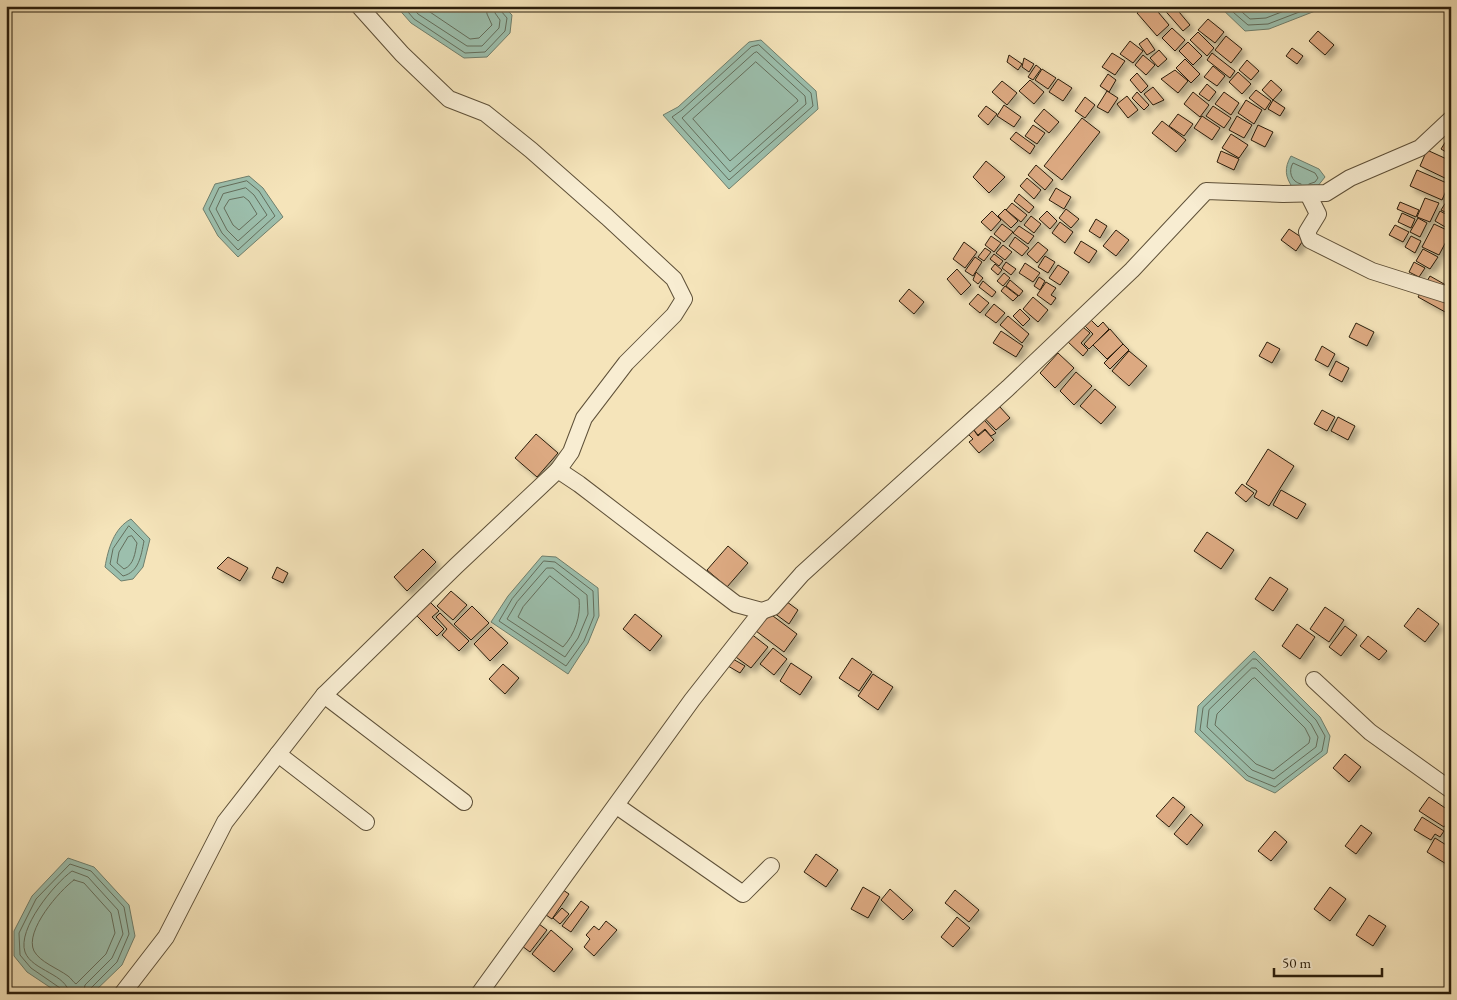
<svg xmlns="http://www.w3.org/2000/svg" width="1457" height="1000" font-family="'EB Garamond',serif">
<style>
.water{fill:#9cbfad;stroke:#6f7f6d}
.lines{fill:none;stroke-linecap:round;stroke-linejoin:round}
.shore{stroke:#646e5c;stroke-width:1}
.building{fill:#dca981;stroke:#2b1e0c;filter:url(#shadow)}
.minor-casing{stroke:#5e5038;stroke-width:18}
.minor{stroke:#f8edd2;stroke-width:16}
</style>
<defs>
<filter id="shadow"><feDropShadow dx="4.5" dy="4.5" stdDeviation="2.5" flood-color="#0004"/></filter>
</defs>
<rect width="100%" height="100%" fill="#f5e4ba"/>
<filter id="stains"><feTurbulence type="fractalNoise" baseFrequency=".004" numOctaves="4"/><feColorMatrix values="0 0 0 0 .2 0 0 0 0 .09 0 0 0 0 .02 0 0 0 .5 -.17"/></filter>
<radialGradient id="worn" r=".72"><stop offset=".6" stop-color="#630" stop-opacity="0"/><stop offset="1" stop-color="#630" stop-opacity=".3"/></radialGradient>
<g class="water">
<path d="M396,6H503L512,15L510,33L487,57L464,58L411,23Z"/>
<path d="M1219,6H1328L1269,29L1245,31Z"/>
<path d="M761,40L816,91L818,109L729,189L663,115L678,107L749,42Z"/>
<path d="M1291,156L1319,169L1325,177L1317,187L1293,188C1285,177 1284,168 1291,156Z"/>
<path d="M249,176L263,188L283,217L238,257L218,236L203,209L215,184Z"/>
<path d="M131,519L150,539L143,567L133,579L121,581L105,567C108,549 114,528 131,519Z"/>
<path d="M542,556L556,557L598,588L599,616L588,643L568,674L491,622L508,596Z"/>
<path d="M1254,651L1320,717L1330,736L1327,753L1275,793L1246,780L1195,732L1198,706Z"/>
<path d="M68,858L94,867L129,905L135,936L122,965L92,994H60L27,972L14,956V931L32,896Z"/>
</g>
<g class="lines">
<g class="shore">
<path d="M403,6L414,19L465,53L485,52L505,31L507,18L501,11L500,6"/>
<path d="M411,6L418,14L467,46H482L499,28L500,20L495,13L494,6"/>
<path d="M421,6L470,39L479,38L492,25L487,14L486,6"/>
<path d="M1226,6L1248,25L1268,24L1315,6"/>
<path d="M1235,6L1250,19L1266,18L1297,6"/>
<path d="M759,45L811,93L813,106L729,180L672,117L682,110L751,47Z"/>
<path d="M757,52L805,96L806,104L730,172L682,118L754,53Z"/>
<path d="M756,62L797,99L798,101L730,161L693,119Z"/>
<path d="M247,181L259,191L275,216L238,250L222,233L209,209L219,188Z"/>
<path d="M1301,184C1291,182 1288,171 1293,163L1315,173L1318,178L1315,182L1309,184"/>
<path d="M246,188L254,195L267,215L238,241L227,230L216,209L223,194Z"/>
<path d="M244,197L249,201L257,214L239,230L233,225L224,208L229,200Z"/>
<path d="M129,526L144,541C141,556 139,572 123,576L110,564L113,549Z"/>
<path d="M132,536L137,543C135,553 134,565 124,569L117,563L119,552L128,537Z"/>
<path d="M544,561L555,562L593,591L594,616L584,641L566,666L499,621L512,599Z"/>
<path d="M547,568H553L587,595L588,614L578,638L565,657L507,619L517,602Z"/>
<path d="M550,576L579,599C581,616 575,634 563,647L518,617L523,607Z"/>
<path d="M1253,659H1256L1316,720L1325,736L1322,751L1275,787L1248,776L1200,730L1203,708Z"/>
<path d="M1252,668H1256L1311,724L1318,737L1316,747L1274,779L1252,770L1207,727L1209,710Z"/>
<path d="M1255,678L1305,728L1310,738L1309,743L1273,771L1256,764L1215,725L1217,714L1252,679Z"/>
<path d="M74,880L84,883L111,913L115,933L106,954L76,984C73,982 71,978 68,976C57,968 40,962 34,951C24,931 60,890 74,880Z"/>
<path d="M62,994L60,988L31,968L20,955L19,933L36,899L70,864L91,871L124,907L129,934L117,962L91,988L89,994"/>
<path d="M69,994C68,974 32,971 25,952C17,929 54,884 72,871L88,877L118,910L123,934L112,958L85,985L83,994"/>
</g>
</g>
<g class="building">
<path d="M1145,6H1153L1169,25L1157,36L1137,13Z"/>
<path d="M1161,6H1174L1190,25L1183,31Z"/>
<path d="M1208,19L1224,32L1215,43L1198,30Z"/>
<path d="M1172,28L1185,40L1175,51L1162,38Z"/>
<path d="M1318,31L1334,45L1325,55L1309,41Z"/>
<path d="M1198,32L1214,48L1207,56L1190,40Z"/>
<path d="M1226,36L1242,49L1231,63L1215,50Z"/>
<path d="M1147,38L1155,50L1147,55L1139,44Z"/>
<path d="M1130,41L1143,51L1133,63L1120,54Z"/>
<path d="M1188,42L1202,56L1193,65L1179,51Z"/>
<path d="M1292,48L1303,56L1297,64L1286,56Z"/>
<path d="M1159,50L1167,59L1158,67L1150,58Z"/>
<path d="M1112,53L1125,61L1115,75L1102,67Z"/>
<path d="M1212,53L1235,71L1230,78L1207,60Z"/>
<path d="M1009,55L1022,64L1018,70L1007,62Z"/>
<path d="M1143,55L1155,65L1146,75L1135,65Z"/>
<path d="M1024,58L1034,64L1029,72L1022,67Z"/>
<path d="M1185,59L1200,74L1191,83L1176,68Z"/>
<path d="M1247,60L1259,71L1251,80L1239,70Z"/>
<path d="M1036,65L1041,69L1033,80L1028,77Z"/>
<path d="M1213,66L1225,76L1217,86L1204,77Z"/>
<path d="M1042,69L1056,78L1048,89L1035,80Z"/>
<path d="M1175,70L1188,81L1178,93L1161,79Z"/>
<path d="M1238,72L1251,84L1242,94L1229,82Z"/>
<path d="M1137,73L1148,86L1141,93L1130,80Z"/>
<path d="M1108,74L1116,80L1109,92L1100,86Z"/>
<path d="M1058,79L1072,88L1063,101L1049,92Z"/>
<path d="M1030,80L1044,92L1034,104L1019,91Z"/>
<path d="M1271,80L1282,90L1273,100L1262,90Z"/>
<path d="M1002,81L1017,93L1007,105L992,92Z"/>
<path d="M1207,84L1216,92L1209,101L1199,94Z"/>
<path d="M1153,87L1164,100L1153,105L1144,94Z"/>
<path d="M1256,90L1271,101L1265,110L1249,98Z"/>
<path d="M1107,91L1118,98L1108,113L1097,107Z"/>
<path d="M1137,92L1149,105L1144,110L1132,98Z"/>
<path d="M1193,92L1209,105L1200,117L1184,104Z"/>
<path d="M1224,92L1239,103L1231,115L1215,104Z"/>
<path d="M1127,96L1138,110L1128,118L1117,104Z"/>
<path d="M1085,97L1095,105L1085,118L1075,111Z"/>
<path d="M1246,100L1262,110L1254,124L1238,113Z"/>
<path d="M1273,100L1285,108L1280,116L1268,109Z"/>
<path d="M1004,105L1021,117L1014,127L997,116Z"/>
<path d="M986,106L997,114L988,125L978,116Z"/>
<path d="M1213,106L1231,118L1224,128L1206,116Z"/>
<path d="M1044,109L1059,122L1049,133L1034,121Z"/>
<path d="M1178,114L1193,124L1184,136L1169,126Z"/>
<path d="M1202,116L1220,128L1212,140L1194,128Z"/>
<path d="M1237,116L1252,125L1244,138L1229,130Z"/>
<path d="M1082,118L1100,132L1062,180L1044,166Z"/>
<path d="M1162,121L1186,140L1176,152L1152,133Z"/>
<path d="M1033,125L1045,133L1037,144L1025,136Z"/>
<path d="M1258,125L1273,132L1265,147L1251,140Z"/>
<path d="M1016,132L1035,146L1030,154L1010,139Z"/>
<path d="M1451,133V155L1441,149Z"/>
<path d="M1231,134L1248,145L1239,158L1222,148Z"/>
<path d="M1427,150L1451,161V181L1420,166Z"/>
<path d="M1221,151L1239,159L1234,170L1217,162Z"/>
<path d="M986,161L1005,177L989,193L973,177Z"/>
<path d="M1036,165L1053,180L1045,190L1028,175Z"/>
<path d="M1417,170L1449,184L1442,200L1410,186Z"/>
<path d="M1027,178L1041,190L1034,199L1020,186Z"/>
<path d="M1056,188L1071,197L1064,209L1049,200Z"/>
<path d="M1019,194L1034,207L1029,213L1014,201Z"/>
<path d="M1425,198L1439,203L1430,222L1417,217Z"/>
<path d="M1400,202L1419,210L1416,217L1397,209Z"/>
<path d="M1446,202L1451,205V215L1441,210Z"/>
<path d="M1012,203L1027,215L1021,222L1006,210Z"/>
<path d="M1005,209L1018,221L1011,228L998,216Z"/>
<path d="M1066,209L1079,219L1071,228L1059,218Z"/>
<path d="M992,211L1001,220L991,231L981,222Z"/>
<path d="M1047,211L1057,221L1050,229L1039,219Z"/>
<path d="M1440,211L1451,217V221L1447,228L1435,221Z"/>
<path d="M1402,213L1415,219L1411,228L1398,222Z"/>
<path d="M1031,216L1041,224L1034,233L1024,225Z"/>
<path d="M1418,218L1427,223L1420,237L1410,232Z"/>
<path d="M1096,219L1107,226L1100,238L1089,231Z"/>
<path d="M1060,222L1073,232L1065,243L1052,233Z"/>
<path d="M1002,224L1013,232L1004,242L994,234Z"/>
<path d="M1434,224L1451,232L1439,255L1422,247Z"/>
<path d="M1395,225L1409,232L1403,242L1389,235Z"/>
<path d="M1019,226L1034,236L1028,244L1013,233Z"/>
<path d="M1289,229L1304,239L1296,251L1281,240Z"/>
<path d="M1116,230L1129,240L1116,256L1103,246Z"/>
<path d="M991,236L1001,243L994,252L985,245Z"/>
<path d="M1411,236L1421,241L1415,253L1405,247Z"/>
<path d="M1015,237L1029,248L1022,256L1009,246Z"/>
<path d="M1081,241L1097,251L1089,263L1074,253Z"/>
<path d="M964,242L977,252L965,268L953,259Z"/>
<path d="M1038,242L1048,250L1037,263L1027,254Z"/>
<path d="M1003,245L1012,252L1005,260L996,253Z"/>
<path d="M985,248L991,252L984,261L978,257Z"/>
<path d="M1423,249L1438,257L1430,269L1416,261Z"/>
<path d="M994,254L1003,261L999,266L990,259Z"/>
<path d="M1045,256L1055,262L1048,273L1038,267Z"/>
<path d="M975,257L982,262L973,276L965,271Z"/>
<path d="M1006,262L1016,269L1011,275L1002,268Z"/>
<path d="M1414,262L1425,268L1419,277L1409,272Z"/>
<path d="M1025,263L1040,273L1033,282L1019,273Z"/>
<path d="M995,264L1002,270L998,275L991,269Z"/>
<path d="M1058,265L1069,272L1060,285L1049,278Z"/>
<path d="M957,269L971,285L961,295L947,279Z"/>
<path d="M976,272L983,278L978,284L973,280Z"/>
<path d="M1004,273L1010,278L1003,286L997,281Z"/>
<path d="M1430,276L1451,288V307L1447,313L1418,297Z"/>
<path d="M1039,277L1045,281L1040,290L1034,286Z"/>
<path d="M1010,280L1023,291L1019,296L1006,286Z"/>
<path d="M983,281L996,292L992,297L979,287Z"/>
<path d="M1046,282L1056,288L1051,295L1056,298L1051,305L1037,295Z"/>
<path d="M1005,286L1018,296L1013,301L1001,291Z"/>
<path d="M909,289L924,302L914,314L899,301Z"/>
<path d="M978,294L989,303L980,313L969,304Z"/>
<path d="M1033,297L1048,310L1038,322L1023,309Z"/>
<path d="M994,304L1005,313L996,323L985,315Z"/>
<path d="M1020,309L1030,319L1023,326L1013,316Z"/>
<path d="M1008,316L1029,334L1022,343L1000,325Z"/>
<path d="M1091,320L1098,327L1103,322L1109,329L1089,349L1084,344L1093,334L1085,326Z"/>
<path d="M1356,323L1374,332L1367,346L1349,337Z"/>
<path d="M1083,327L1090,333L1081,343L1088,350L1083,356L1068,342Z"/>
<path d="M1110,329L1123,344L1107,359L1093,345Z"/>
<path d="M1001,331L1023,346L1016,357L993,343Z"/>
<path d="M1267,342L1280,349L1272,363L1259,356Z"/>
<path d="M1123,344L1129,350L1110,369L1104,363Z"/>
<path d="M1322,346L1335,354L1328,367L1315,360Z"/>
<path d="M1129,351L1147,366L1129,386L1112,371Z"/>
<path d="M1058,353L1074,368L1055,388L1040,373Z"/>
<path d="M1336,361L1349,368L1342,382L1329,375Z"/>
<path d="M1076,372L1092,386L1074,405L1060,391Z"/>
<path d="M1095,389L1116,407L1101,424L1080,406Z"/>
<path d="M989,395L1010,418L996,430L975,408Z"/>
<path d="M973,408L996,433L991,436L985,429L978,435L972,428L957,423Z"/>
<path d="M1322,410L1335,417L1327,431L1314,424Z"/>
<path d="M1338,417L1355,426L1348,440L1331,431Z"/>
<path d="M973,429L978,436L985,430L994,440L979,453L969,442L973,439L968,434Z"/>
<path d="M536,434L558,453L537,477L515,458Z"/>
<path d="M1268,449L1294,466L1269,506L1254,497L1257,491L1246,484Z"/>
<path d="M1242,484L1254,493L1246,502L1235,493Z"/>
<path d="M1281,490L1306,504L1297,519L1273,505Z"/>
<path d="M1207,532L1234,550L1221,569L1194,551Z"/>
<path d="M728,546L748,563L727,587L707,570Z"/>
<path d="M423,549L436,562L407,591L394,577Z"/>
<path d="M228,557L248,568L240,581L217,568Z"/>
<path d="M277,567L288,573L283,583L272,578Z"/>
<path d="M1270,577L1288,589L1273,611L1255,599Z"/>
<path d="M451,591L467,605L453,620L437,606Z"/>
<path d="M783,599L798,610L789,624L774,613Z"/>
<path d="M428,600L439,611L432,617L444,629L437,636L415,614Z"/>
<path d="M472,606L489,623L471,640L454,624Z"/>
<path d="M1325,607L1344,620L1329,642L1310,629Z"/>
<path d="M1418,608L1439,624L1425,642L1404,626Z"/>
<path d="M440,613L469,641L459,651L442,635L447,629L436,617Z"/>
<path d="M769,613L797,634L784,652L756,631Z"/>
<path d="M635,614L662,636L650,651L623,629Z"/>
<path d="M1297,624L1315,637L1300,659L1282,646Z"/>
<path d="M1345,626L1357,635L1341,656L1329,647Z"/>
<path d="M491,627L508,643L490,661L474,644Z"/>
<path d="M750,633L768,647L751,668L733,655Z"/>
<path d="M1368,636L1387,651L1379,660L1360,646Z"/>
<path d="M773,648L787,659L774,675L760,664Z"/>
<path d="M852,658L872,672L859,691L839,678Z"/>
<path d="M733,659L745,666L740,673L728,666Z"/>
<path d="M791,663L812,677L800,695L780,681Z"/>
<path d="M503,664L519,678L505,694L489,679Z"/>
<path d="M873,674L893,687L878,710L858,696Z"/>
<path d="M1345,754L1361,767L1349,782L1333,768Z"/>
<path d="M1173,797L1185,807L1169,827L1156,816Z"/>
<path d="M1429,797L1451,812V818L1444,827L1419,811Z"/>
<path d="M1191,814L1203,825L1187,845L1174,834Z"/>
<path d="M1422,817L1444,831L1440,837L1435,834L1431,840L1414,830Z"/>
<path d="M1361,825L1372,833L1356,854L1345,846Z"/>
<path d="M1275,831L1287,842L1271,861L1258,851Z"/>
<path d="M1435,838L1451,848V867L1427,852Z"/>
<path d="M816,854L838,870L826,887L804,872Z"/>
<path d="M863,887L880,897L868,918L851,909Z"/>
<path d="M1330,887L1346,899L1330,921L1314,909Z"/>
<path d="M560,888L569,894L552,919L543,913Z"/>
<path d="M890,889L913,910L903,920L881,900Z"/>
<path d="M955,890L979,910L969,922L945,903Z"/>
<path d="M581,901L589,907L571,932L562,926Z"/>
<path d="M562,908L569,914L560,924L553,918Z"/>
<path d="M1369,915L1386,926L1373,946L1356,935Z"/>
<path d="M957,917L970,928L953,947L941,937Z"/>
<path d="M535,921L547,930L530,952L518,943Z"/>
<path d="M606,921L617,930L594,956L584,947L590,939L586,935L594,926L599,930Z"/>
<path d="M551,930L573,949L554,972L532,954Z"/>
</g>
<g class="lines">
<defs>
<g id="minor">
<path d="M359,6L402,54L449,99L485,113L531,150L607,217L674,279L684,299L674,315L626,363L584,418L571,452L558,470"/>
<path d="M1308,194L1318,214L1307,232L1310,240L1372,271L1451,296"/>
<path d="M1314,680L1370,732L1451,790"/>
<path d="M324,695L464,802"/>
<path d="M278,754L366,822"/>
<path d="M617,806L743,894L771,866"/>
<path d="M122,994L166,937L225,822L324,695L456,566L558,470L579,484L736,604L762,611L773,607L802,574L825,553L1008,388L1132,270L1206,191L1283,194L1326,193L1350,178L1420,148L1451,119"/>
<path d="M479,994L692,700L762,611"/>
</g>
</defs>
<use href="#minor" class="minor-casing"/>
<use href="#minor" class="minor"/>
</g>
<rect width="1457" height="1000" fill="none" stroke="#f5e4ba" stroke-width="25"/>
<rect x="8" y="8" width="1442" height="985" fill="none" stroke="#2b1e0c" stroke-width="2.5"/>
<rect x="12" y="12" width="1432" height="975" fill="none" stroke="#2b1e0c"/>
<path d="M1274 968v8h108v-8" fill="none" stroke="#2b1e0c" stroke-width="2.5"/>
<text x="1282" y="968" font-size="15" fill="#2b1e0c" stroke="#f8edd2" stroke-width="4" paint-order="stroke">50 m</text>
<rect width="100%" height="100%" filter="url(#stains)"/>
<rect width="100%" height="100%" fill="url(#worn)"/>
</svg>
